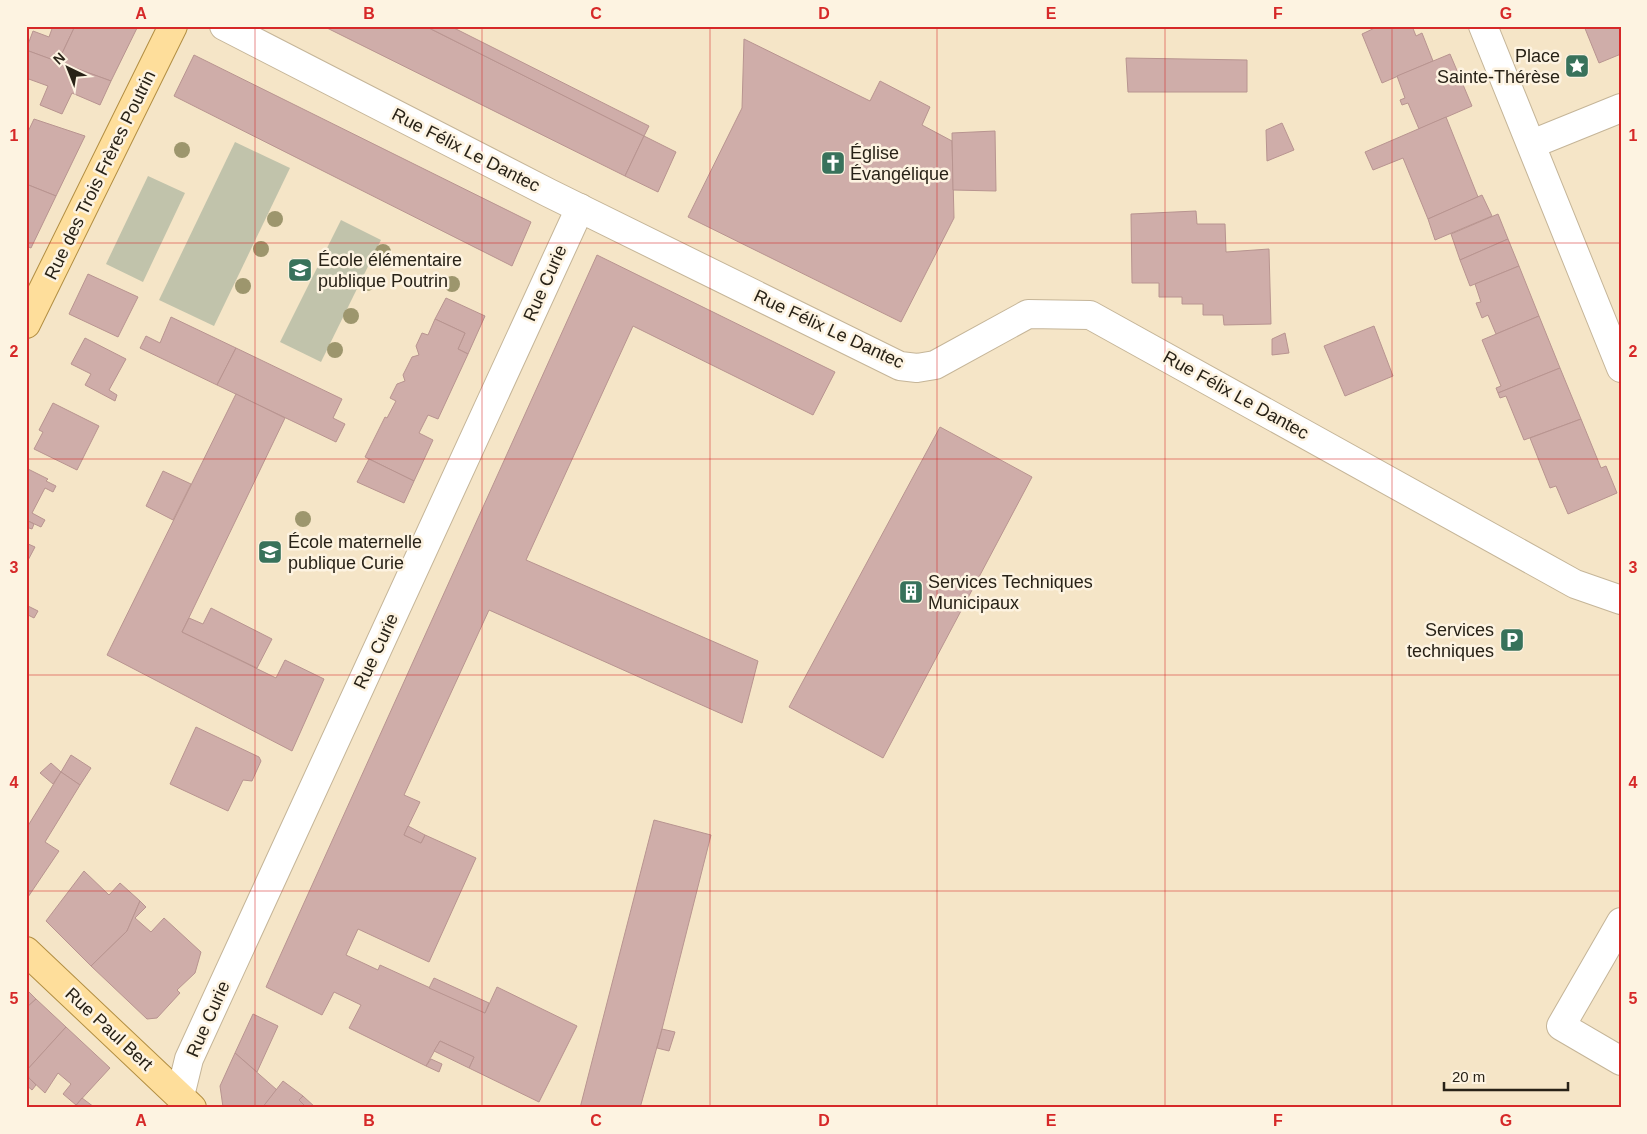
<svg xmlns="http://www.w3.org/2000/svg" width="1647" height="1134" font-family="Arial,sans-serif">
<style>
.green{fill:#c1c3ab}
.building{fill:#cfada9;stroke:#b89490}
.lines{fill:none;stroke-linecap:round;stroke-linejoin:round}
.minor-casing{stroke:#c5b598;stroke-width:30}
.major-casing{stroke:#b28e42;stroke-width:30}
.minor{stroke:#fff;stroke-width:28}
.major{stroke:#fede9b;stroke-width:28}
.tree{fill:#9d966d}
.grid{fill:none;stroke:#d62828;stroke-width:1;stroke-opacity:0.55}
.labels{text-anchor:middle;stroke-width:5;stroke-linejoin:round;paint-order:stroke}
.poi-label{font-size:18px;fill:#282217;stroke:#fdf3e1;text-anchor:start}
.street-label{font-size:18px;fill:#282217;stroke:#fdf3e1}
.neatline{fill:none;stroke:#d62828;stroke-width:2}
.grid-label{font-size:16px;text-anchor:middle;font-weight:bold;fill:#d62828}
</style>
<rect width="100%" height="100%" fill="#f5e5c7"/>
<g class="green">
<path d="M235,142L290,168L214,326L159,300Z"/>
<path d="M148,176L185,193L143,282L106,264Z"/>
<path d="M341,220L381,240L321,362L280,342Z"/>
</g>
<g class="building">
<path d="M53,26H75L58,62L26,50L33,31L49,37Z"/>
<path d="M75,26H138L111,81L58,62Z"/>
<path d="M323,26H425L644,136L625,176Z"/>
<path d="M425,26H450L649,126L644,136Z"/>
<path d="M1379,26H1412L1416,36L1422,33L1433,61L1382,83L1362,34Z"/>
<path d="M1584,26H1621V54L1599,63Z"/>
<path d="M744,39L870,101L880,81L930,107L922,125L952,141L954,218L901,322L688,217L742,108Z"/>
<path d="M26,50L111,81L100,105L72,93L62,114L40,105L48,86L26,78Z"/>
<path d="M1450,54L1472,106L1419,129L1408,103L1402,105L1400,100L1405,98L1397,76Z"/>
<path d="M194,55L531,222L512,266L174,96Z"/>
<path d="M1126,58L1247,60V92H1128Z"/>
<path d="M1446,117L1478,197L1428,219L1403,158L1373,170L1365,152Z"/>
<path d="M34,119L85,136L56,196L26,184V136Z"/>
<path d="M1282,123L1294,150L1267,161L1266,130Z"/>
<path d="M995,131L996,191L953,190L952,133Z"/>
<path d="M644,136L676,152L658,192L625,176Z"/>
<path d="M26,184L56,196L31,248L26,246Z"/>
<path d="M1482,195L1492,216L1435,240L1428,219Z"/>
<path d="M1196,211L1197,224H1225L1226,252L1269,249L1271,324L1224,325L1223,315H1203V304H1182V297H1159V283H1132L1131,214Z"/>
<path d="M1498,214L1508,239L1460,260L1451,234Z"/>
<path d="M1508,239L1519,266L1470,286L1460,260Z"/>
<path d="M597,255L835,372L813,415L633,326L526,560L758,661L742,723L489,610L404,795L420,802L404,835L421,843L425,835L476,858L429,962L358,929L346,955L378,970L380,965L485,1013L497,987L577,1026L539,1102L469,1068L474,1057L440,1041L426,1066L349,1028L361,1005L334,992L322,1015L266,987Z"/>
<path d="M1519,266L1539,316L1496,334L1488,315L1482,318L1476,303L1481,302L1475,284Z"/>
<path d="M88,274L138,297L118,337L69,314Z"/>
<path d="M446,298L485,316L468,354L458,349L465,333L435,319Z"/>
<path d="M1539,316L1560,368L1498,393L1496,388L1501,386L1482,340Z"/>
<path d="M171,317L236,348L217,385L140,348L146,336L160,343Z"/>
<path d="M435,319L465,333L458,349L468,354L438,419L428,415L419,433L433,440L414,481L365,457L385,417L387,418L396,401L390,398L397,384L405,381L403,375L412,357L419,355L416,346L422,333L428,335Z"/>
<path d="M1374,326L1393,376L1345,396L1324,346Z"/>
<path d="M1285,333L1289,353L1272,355V339Z"/>
<path d="M85,338L126,359L109,390L117,395L115,401L85,385L91,374L71,364Z"/>
<path d="M236,348L342,399L333,418L345,424L336,442L217,385Z"/>
<path d="M1560,368L1581,419L1524,440L1506,396L1500,398L1498,393Z"/>
<path d="M236,394L285,418L182,632L276,678L285,660L324,679L292,751L107,655Z"/>
<path d="M53,403L99,426L77,470L34,449L43,432L39,430Z"/>
<path d="M1581,419L1601,468L1606,466L1617,493L1568,514L1556,486L1550,488L1530,438Z"/>
<path d="M940,427L1032,477L883,758L789,707Z"/>
<path d="M369,459L414,481L404,503L357,482Z"/>
<path d="M26,468L48,479L46,481L56,486L53,492L45,488L32,513L45,520L41,527L26,520Z"/>
<path d="M163,471L191,484L173,520L146,506Z"/>
<path d="M26,520L34,524L32,529L26,527Z"/>
<path d="M26,543L35,547L26,564Z"/>
<path d="M26,605L38,611L34,618L26,614Z"/>
<path d="M211,608L272,639L257,668L182,632L189,618L203,624Z"/>
<path d="M196,727L259,757L261,761L252,781L243,780L228,811L170,784Z"/>
<path d="M71,755L91,768L80,785L61,772Z"/>
<path d="M51,763L61,772L53,784L40,773Z"/>
<path d="M61,772L80,785L45,842L59,851L26,900V829Z"/>
<path d="M654,820L711,835L662,1029L640,1108H580Z"/>
<path d="M408,826L425,835L421,843L404,835Z"/>
<path d="M84,871L109,895L120,883L140,901L127,931L91,966L46,921Z"/>
<path d="M140,901L146,907L135,918L151,932L164,918L201,952L195,973L177,990L180,993L157,1018L147,1019L91,966L127,931Z"/>
<path d="M434,978L489,1003L485,1013L429,988Z"/>
<path d="M26,989L36,999L26,1008Z"/>
<path d="M36,999L66,1027L27,1070L26,1008Z"/>
<path d="M253,1014L278,1026L257,1072L235,1053Z"/>
<path d="M66,1027L110,1068L76,1105L63,1094L71,1084L58,1073L45,1093L29,1078L27,1070Z"/>
<path d="M662,1029L675,1032L669,1051L657,1048Z"/>
<path d="M440,1041L474,1057L469,1068L434,1051Z"/>
<path d="M235,1053L277,1090L262,1108L223,1107L220,1086Z"/>
<path d="M431,1059L442,1064L439,1072L426,1066Z"/>
<path d="M29,1078L36,1085L32,1090L26,1085Z"/>
<path d="M283,1081L303,1096L299,1100L307,1108H262Z"/>
<path d="M303,1096L316,1108H307L299,1100Z"/>
<path d="M82,1098L94,1107L74,1108Z"/>
</g>
<g class="lines">
<defs>
<g id="minor">
<path d="M224,26L549,193L900,366L917,368L935,365L1028,314L1090,315L1575,584L1621,600"/>
<path d="M1483,26L1621,368"/>
<path d="M1532,144L1621,108"/>
<path d="M1621,922L1561,1026L1621,1061"/>
<path d="M180,1096L189,1059L580,208"/>
</g>
<g id="major">
<path d="M26,324L173,26"/>
<path d="M26,951L192,1108"/>
</g>
</defs>
<use href="#minor" class="minor-casing"/>
<use href="#major" class="major-casing"/>
<use href="#minor" class="minor"/>
<use href="#major" class="major"/>
</g>
<g class="tree">
<circle cx="182" cy="150" r="8"/>
<circle cx="275" cy="219" r="8"/>
<circle cx="261" cy="249" r="8"/>
<circle cx="383" cy="252" r="8"/>
<circle cx="367" cy="283" r="8"/>
<circle cx="452" cy="284" r="8"/>
<circle cx="243" cy="286" r="8"/>
<circle cx="351" cy="316" r="8"/>
<circle cx="335" cy="350" r="8"/>
<circle cx="303" cy="519" r="8"/>
</g>
<path class="grid" d="M255,26V1108M482,26V1108M710,26V1108M937,26V1108M1165,26V1108M1392,26V1108M26,243H1621M26,459H1621M26,675H1621M26,891H1621"/>
<defs>
<symbol id="sight-square" viewBox="-11 -11 22 22"><rect x="-9" y="-9" width="18" height="18" rx="4" fill="#38725b" stroke="#fdf3e1"/><path d="M0-6L1.8-2.2L6-1.7L2.9 1.2L3.7 5.4L0 3.3L-3.7 5.4L-2.9 1.2L-6-1.7L-1.8-2.2Z" fill="#fff"/></symbol>
<symbol id="church-square" viewBox="-11 -11 22 22"><rect x="-9" y="-9" width="18" height="18" rx="4" fill="#38725b" stroke="#fdf3e1"/><path d="M-1.2-6h2.4v3.5h3.3v2.4h-3.3V6h-2.4V-.1h-3.3v-2.4h3.3Z" fill="#fff"/></symbol>
<symbol id="school-square" viewBox="-11 -11 22 22"><rect x="-9" y="-9" width="18" height="18" rx="4" fill="#38725b" stroke="#fdf3e1"/><path d="M0-5L7-2L0 1L-7-2ZM-4 1L0 2.5L4 1V4Q0 6-4 4Z" fill="#fff"/></symbol>
<symbol id="building-square" viewBox="-11 -11 22 22"><rect x="-9" y="-9" width="18" height="18" rx="4" fill="#38725b" stroke="#fdf3e1"/><path d="M-4-6H4V6H1V3H-1V6H-4ZM-2.5-4.3h1.7v1.8h-1.7ZM.8-4.3h1.7v1.8H.8ZM-2.5-1h1.7V.8h-1.7ZM.8-1h1.7V.8H.8Z" fill="#fff"/></symbol>
<symbol id="parking-square" viewBox="-11 -11 22 22"><rect x="-9" y="-9" width="18" height="18" rx="4" fill="#38725b" stroke="#fdf3e1"/><path d="M-3.5-5.5H1a3.5 3.5 0 0 1 0 7H-1V5.5H-3.5ZM-1-3.4V-.6H.8a1.4 1.4 0 0 0 0-2.8Z" fill="#fff"/></symbol>
</defs>
<g fill-rule="evenodd">
<use href="#sight-square" x="1563" y="52" width="28" height="28"/>
<use href="#church-square" x="819" y="149" width="28" height="28"/>
<use href="#school-square" x="286" y="256" width="28" height="28"/>
<use href="#school-square" x="256" y="538" width="28" height="28"/>
<use href="#building-square" x="897" y="578" width="28" height="28"/>
<use href="#parking-square" x="1498" y="626" width="28" height="28"/>
</g>
<g class="labels">
<g class="poi-label">
<text x="1560" y="62" text-anchor="end">Place<tspan x="1560" dy="21">Sainte-Thérèse</tspan></text>
<text x="850" y="159">Église<tspan x="850" dy="21">Évangélique</tspan></text>
<text x="318" y="266">École élémentaire<tspan x="318" dy="21">publique Poutrin</tspan></text>
<text x="288" y="548">École maternelle<tspan x="288" dy="21">publique Curie</tspan></text>
<text x="928" y="588">Services Techniques<tspan x="928" dy="21">Municipaux</tspan></text>
<text x="1494" y="636" text-anchor="end">Services<tspan x="1494" dy="21">techniques</tspan></text>
</g>
<g class="street-label">
<text transform="translate(466 150) rotate(27)" y="6">Rue Félix Le Dantec</text>
<text transform="translate(100 175) rotate(-64)" y="6">Rue des Trois Frères Poutrin</text>
<text transform="translate(545 283) rotate(-66)" y="6">Rue Curie</text>
<text transform="translate(829 329) rotate(25)" y="6">Rue Félix Le Dantec</text>
<text transform="translate(1236 395) rotate(29)" y="6">Rue Félix Le Dantec</text>
<text transform="translate(376 651) rotate(-65)" y="6">Rue Curie</text>
<text transform="translate(208 1019) rotate(-66)" y="6">Rue Curie</text>
<text transform="translate(109 1029) rotate(43)" y="6">Rue Paul Bert</text>
</g>
</g>
<rect width="1647" height="1134" fill="none" stroke="#fdf3e1" stroke-width="55"/>
<g transform="translate(68 68) rotate(317)" stroke="#fdf3e1" stroke-width="4" paint-order="stroke">
<path d="M0-4L9 19L0 12L-9 19Z" fill="#282217"/>
<text y="-8" font-size="14" font-weight="bold" text-anchor="middle" fill="#282217">N</text>
</g>
<path d="M1444 1082v8h124v-8" fill="none" stroke="#282217" stroke-width="2.5"/>
<text x="1452" y="1082" font-size="15" fill="#282217" stroke="#fdf3e1" stroke-width="4" paint-order="stroke">20 m</text>
<rect x="28" y="28" width="1592" height="1078" class="neatline"/>
<g class="grid-label">
<text x="141" y="19">A</text>
<text x="369" y="19">B</text>
<text x="596" y="19">C</text>
<text x="824" y="19">D</text>
<text x="1051" y="19">E</text>
<text x="1278" y="19">F</text>
<text x="1506" y="19">G</text>
<text x="14" y="141">1</text>
<text x="1633" y="141">1</text>
<text x="14" y="357">2</text>
<text x="1633" y="357">2</text>
<text x="14" y="573">3</text>
<text x="1633" y="573">3</text>
<text x="14" y="788">4</text>
<text x="1633" y="788">4</text>
<text x="14" y="1004">5</text>
<text x="1633" y="1004">5</text>
<text x="141" y="1126">A</text>
<text x="369" y="1126">B</text>
<text x="596" y="1126">C</text>
<text x="824" y="1126">D</text>
<text x="1051" y="1126">E</text>
<text x="1278" y="1126">F</text>
<text x="1506" y="1126">G</text>
</g>
</svg>
